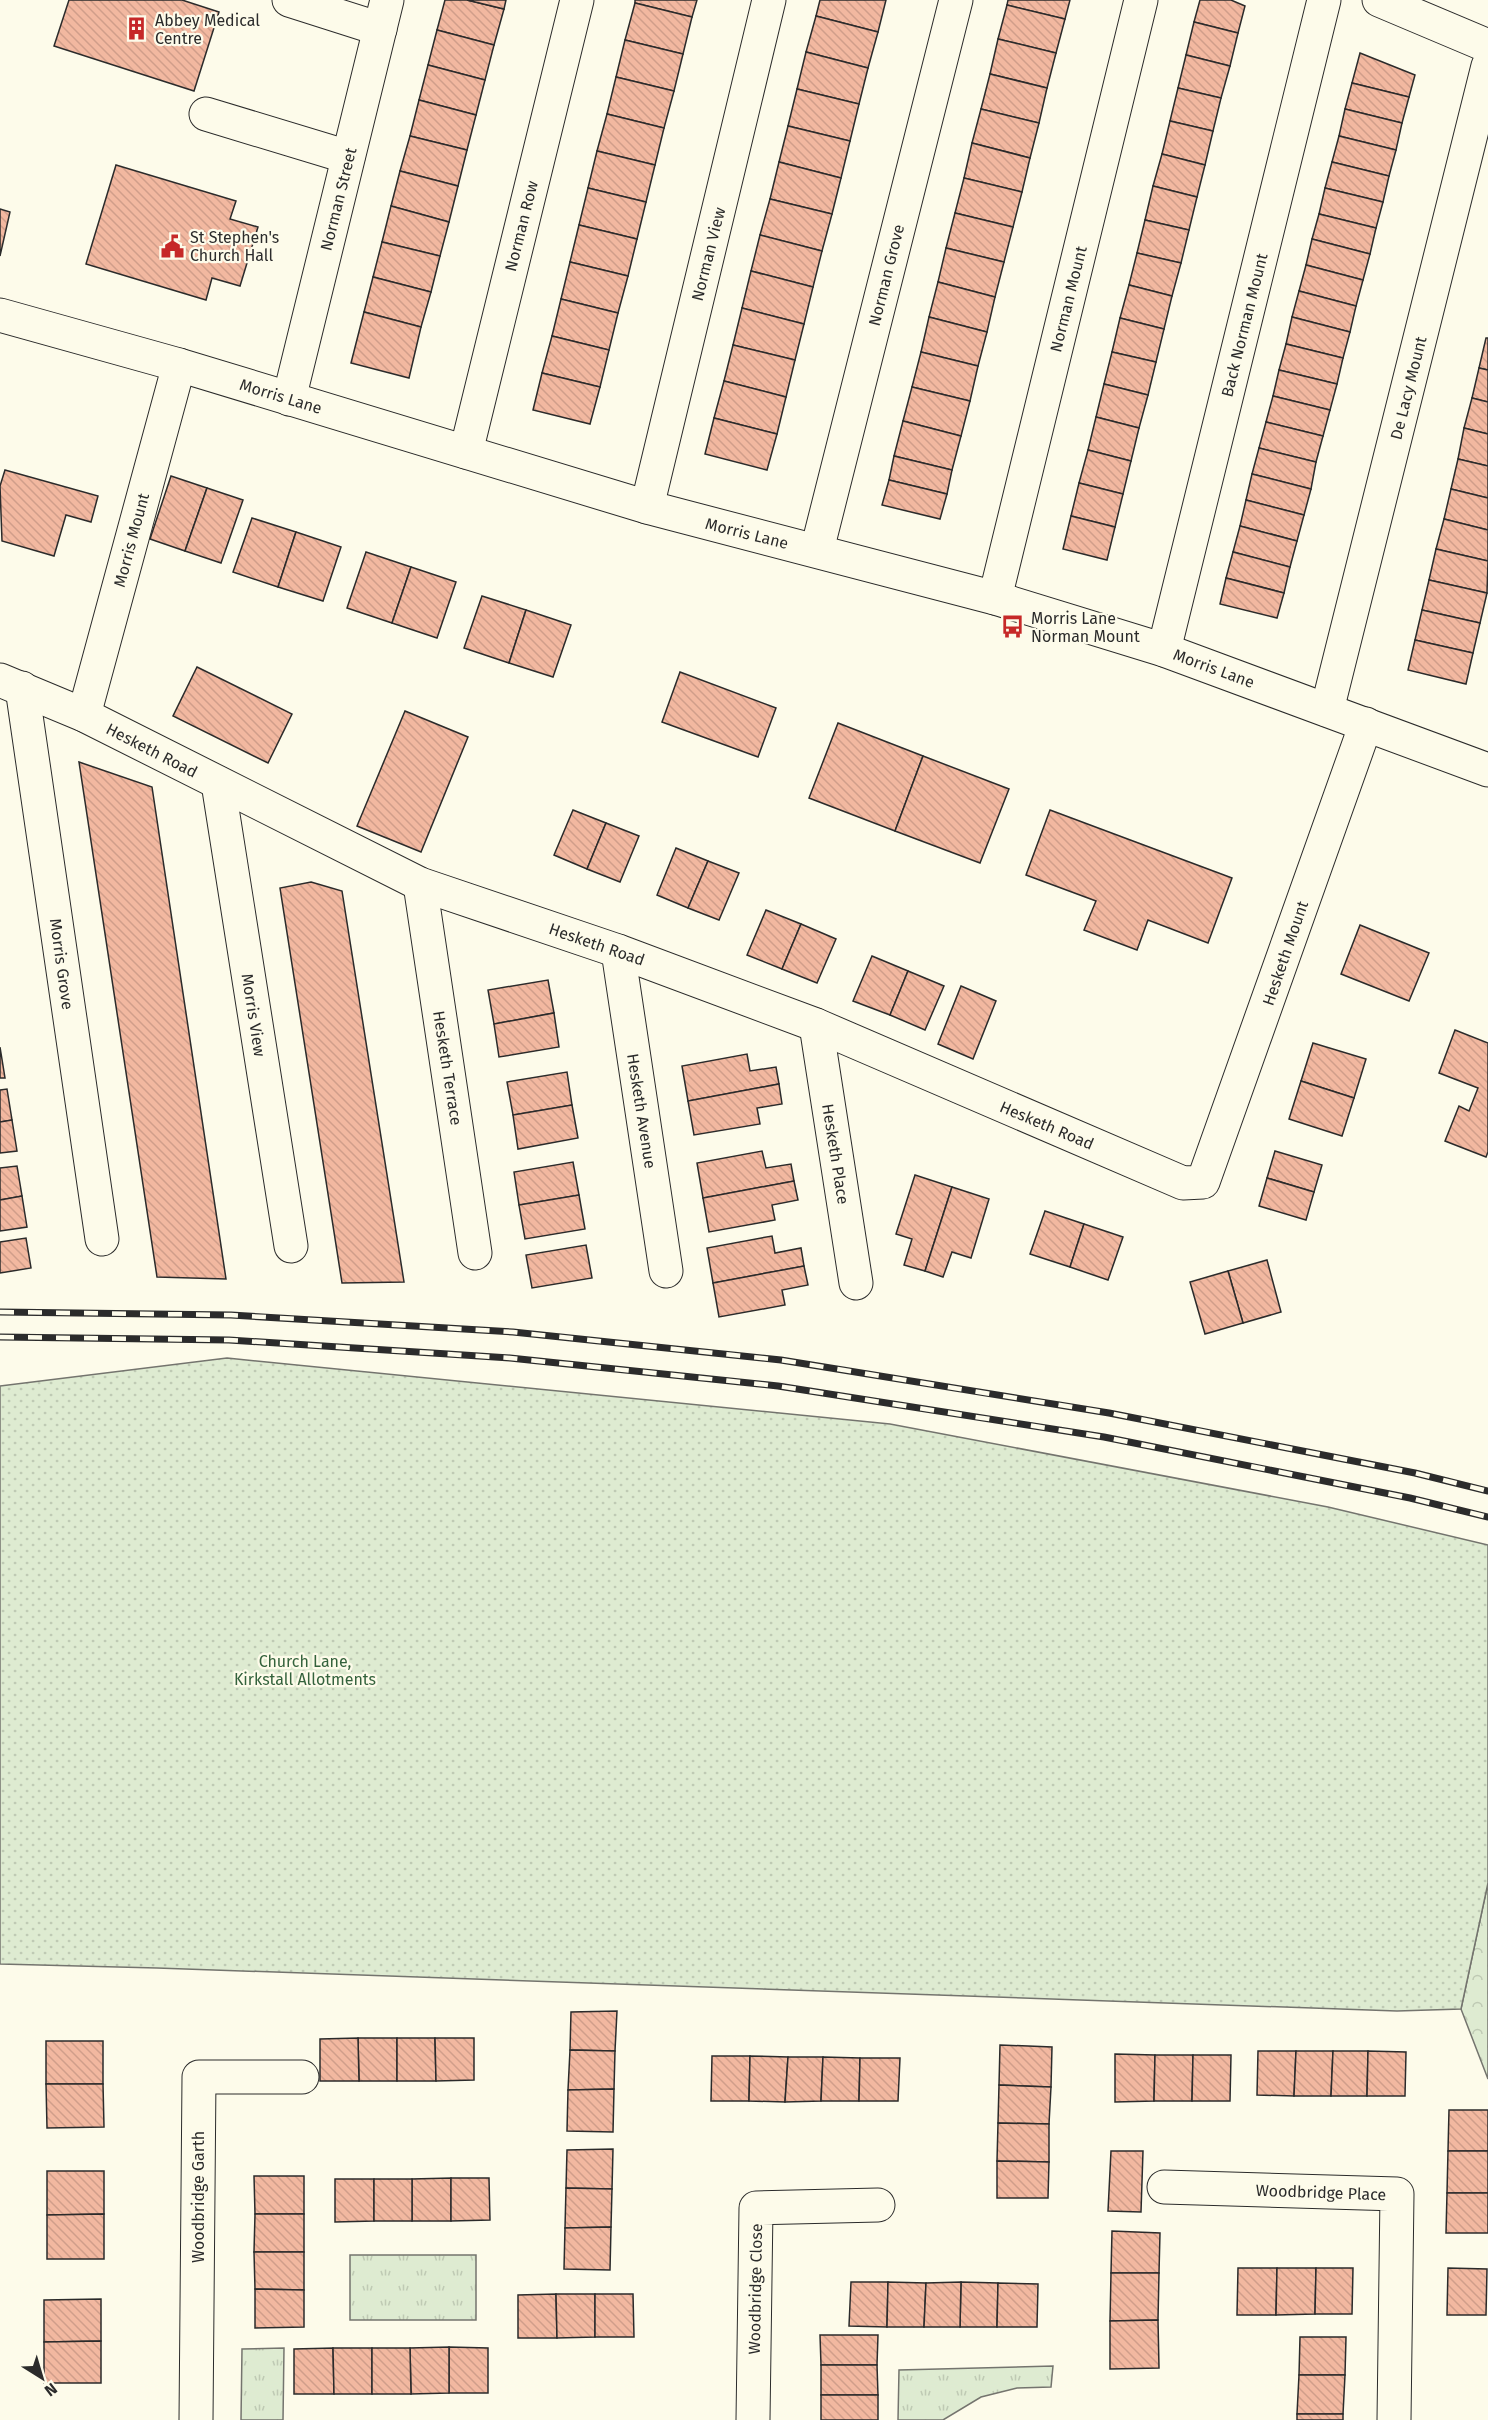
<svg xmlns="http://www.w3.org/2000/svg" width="1488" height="2420" font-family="'Fira Sans',sans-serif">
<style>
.grass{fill:url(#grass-tufts);stroke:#74746e;stroke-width:1.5}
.forest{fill:url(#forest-crowns);stroke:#74746e;stroke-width:1.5}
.park{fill:url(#park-dots);stroke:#74746e;stroke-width:1.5}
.building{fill:url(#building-back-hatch);stroke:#2b2b2b;stroke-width:1.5}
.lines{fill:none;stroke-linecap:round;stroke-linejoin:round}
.minor-casing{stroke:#2b2b2b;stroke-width:35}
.major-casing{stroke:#2b2b2b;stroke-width:35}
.minor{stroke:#fdfbea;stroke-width:33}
.major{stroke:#fdfbea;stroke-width:33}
.rail-casing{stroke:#2b2b2b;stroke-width:7}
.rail{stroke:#fdfbea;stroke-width:4.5;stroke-dasharray:14;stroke-linecap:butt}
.labels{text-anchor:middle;stroke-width:4.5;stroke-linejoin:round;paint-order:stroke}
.poi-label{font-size:16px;fill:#2b2b2b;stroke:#fdfbea;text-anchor:start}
.street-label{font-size:16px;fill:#2b2b2b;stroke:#fdfbea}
.park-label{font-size:16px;fill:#34623c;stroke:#fdfbea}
</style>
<defs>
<pattern id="grass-tufts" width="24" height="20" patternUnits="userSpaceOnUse" patternTransform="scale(1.5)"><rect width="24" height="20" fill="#deebd1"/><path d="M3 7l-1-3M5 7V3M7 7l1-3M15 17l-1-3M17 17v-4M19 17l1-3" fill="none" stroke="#bfcab4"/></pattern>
<pattern id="forest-crowns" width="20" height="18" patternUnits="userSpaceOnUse" patternTransform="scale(1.5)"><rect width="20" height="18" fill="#deebd1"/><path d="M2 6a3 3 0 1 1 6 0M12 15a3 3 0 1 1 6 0" fill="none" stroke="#bfcab4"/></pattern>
<pattern id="park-dots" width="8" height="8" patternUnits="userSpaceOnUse" patternTransform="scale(1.5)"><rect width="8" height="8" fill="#deebd1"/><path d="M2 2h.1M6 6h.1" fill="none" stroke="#bfcab4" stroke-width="1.8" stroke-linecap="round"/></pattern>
<pattern id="building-back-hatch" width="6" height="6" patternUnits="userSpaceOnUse" patternTransform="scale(1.5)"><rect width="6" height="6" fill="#f2b8a0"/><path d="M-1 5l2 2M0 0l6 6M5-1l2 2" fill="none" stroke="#d09e8a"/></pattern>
</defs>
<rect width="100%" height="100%" fill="#fdfbea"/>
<g class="grass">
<rect x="350" y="2255" width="126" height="65"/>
<path d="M284,2348L283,2420H241L242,2349Z"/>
<path d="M1053,2366L1051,2387L1017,2388L981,2397L943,2420H898L899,2370Z"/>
</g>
<path class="forest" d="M1488,1883V2079L1461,2009Z"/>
<path class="park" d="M227,1358L890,1424L1328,1507L1488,1545V1883L1461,2009L1397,2011L157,1968L0,1964V1386Z"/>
<g class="building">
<path d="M69,0H182L219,12L194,91L54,46Z"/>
<path d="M445,0H467L504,9L494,45L437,30Z"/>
<path d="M467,0H506L504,9Z"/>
<path d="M635,0H697L692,17L635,3Z"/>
<path d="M820,0H886L878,32L816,16Z"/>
<path d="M1008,0H1070L1065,19L1007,5Z"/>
<path d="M1200,0H1231L1245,6L1238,33L1194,22Z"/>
<path d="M635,3L692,17L683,54L625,40Z"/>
<path d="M1007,5L1065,19L1056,53L998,39Z"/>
<path d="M816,16L878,32L868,68L806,52Z"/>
<path d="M1194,22L1238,33L1230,66L1186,55Z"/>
<path d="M437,30L494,45L485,80L428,65Z"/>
<path d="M998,39L1056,53L1047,88L990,74Z"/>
<path d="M625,40L683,54L674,91L616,77Z"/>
<path d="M806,52L868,68L859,104L797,89Z"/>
<path d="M1360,53L1415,75L1409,97L1352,83Z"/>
<path d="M1186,55L1230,66L1221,98L1178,88Z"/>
<path d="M428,65L485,80L476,115L419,100Z"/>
<path d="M990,74L1047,88L1039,123L981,109Z"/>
<path d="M616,77L674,91L664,128L607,114Z"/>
<path d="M1352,83L1409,97L1402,123L1345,109Z"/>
<path d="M1178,88L1221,98L1213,131L1170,121Z"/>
<path d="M797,89L859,104L850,141L788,126Z"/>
<path d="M419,100L476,115L467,150L410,136Z"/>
<path d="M981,109L1039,123L1030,158L972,143Z"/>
<path d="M1345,109L1402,123L1396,150L1339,136Z"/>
<path d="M607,114L664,128L655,165L597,151Z"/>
<path d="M1170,121L1213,131L1205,165L1162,154Z"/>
<path d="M788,126L850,141L841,178L779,162Z"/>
<path d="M410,136L467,150L458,186L400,171Z"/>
<path d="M1339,136L1396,150L1389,176L1332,162Z"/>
<path d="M972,143L1030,158L1022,192L964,178Z"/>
<path d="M597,151L655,165L646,202L588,188Z"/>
<path d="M1162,154L1205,165L1197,197L1153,186Z"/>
<path d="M779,162L841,178L832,214L770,199Z"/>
<path d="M1332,162L1389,176L1383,202L1325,188Z"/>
<path d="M116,165L236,201L230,219L258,227L240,286L212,278L206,300L86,264Z"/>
<path d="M400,171L458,186L449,222L391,206Z"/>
<path d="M964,178L1022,192L1013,227L955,213Z"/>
<path d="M1153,186L1197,197L1189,230L1145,220Z"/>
<path d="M588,188L646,202L637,239L579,225Z"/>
<path d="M1325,188L1383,202L1376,228L1319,214Z"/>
<path d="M770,199L832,214L822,251L760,235Z"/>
<path d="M391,206L449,222L440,256L382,242Z"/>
<path d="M0,209L10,212L0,256Z"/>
<path d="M955,213L1013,227L1004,262L946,248Z"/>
<path d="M1319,214L1376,228L1370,254L1312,239Z"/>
<path d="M1145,220L1189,230L1181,263L1137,253Z"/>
<path d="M579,225L637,239L628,276L570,262Z"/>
<path d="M760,235L822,251L813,287L751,271Z"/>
<path d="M1312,239L1370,254L1363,280L1306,265Z"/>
<path d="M382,242L440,256L431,292L373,277Z"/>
<path d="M946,248L1004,262L995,297L938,282Z"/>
<path d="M1137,253L1181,263L1172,296L1129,285Z"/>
<path d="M570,262L628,276L618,313L561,299Z"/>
<path d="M1306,265L1363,280L1356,306L1299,291Z"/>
<path d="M751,271L813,287L804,324L742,308Z"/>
<path d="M373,277L431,292L421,327L364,312Z"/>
<path d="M938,282L995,297L987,332L929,317Z"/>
<path d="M1129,285L1172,296L1164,329L1120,318Z"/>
<path d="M1299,291L1356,306L1350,332L1292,317Z"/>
<path d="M561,299L618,313L609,350L552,336Z"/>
<path d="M742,308L804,324L795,360L733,345Z"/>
<path d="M364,312L421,327L409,378L351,363Z"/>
<path d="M929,317L987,332L978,366L921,352Z"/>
<path d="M1292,317L1350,332L1343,358L1286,344Z"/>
<path d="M1120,318L1164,329L1156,362L1112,352Z"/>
<path d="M552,336L609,350L600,387L542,373Z"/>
<path d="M1486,338H1488V370L1479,368Z"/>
<path d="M1286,344L1343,358L1337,384L1279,370Z"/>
<path d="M733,345L795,360L786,397L724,381Z"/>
<path d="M921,352L978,366L970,401L912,387Z"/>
<path d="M1112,352L1156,362L1148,395L1104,384Z"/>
<path d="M1479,368L1488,370V402L1472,398Z"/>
<path d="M1279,370L1337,384L1330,410L1273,396Z"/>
<path d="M542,373L600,387L590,424L533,410Z"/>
<path d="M724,381L786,397L777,434L714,418Z"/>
<path d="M1104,384L1148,395L1139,428L1096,417Z"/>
<path d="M912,387L970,401L961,436L903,421Z"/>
<path d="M1273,396L1330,410L1323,436L1266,422Z"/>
<path d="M1472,398L1488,402V434L1464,428Z"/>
<path d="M1096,417L1139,428L1131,461L1088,450Z"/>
<path d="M714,418L777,434L767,470L705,454Z"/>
<path d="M903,421L961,436L952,470L894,456Z"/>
<path d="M1266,422L1323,436L1316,462L1259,448Z"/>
<path d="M1464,428L1488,434V466L1458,459Z"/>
<path d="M1259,448L1316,462L1311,489L1252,474Z"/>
<path d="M1088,450L1131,461L1123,494L1079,483Z"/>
<path d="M894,456L952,470L947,494L889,480Z"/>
<path d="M1458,459L1488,466V498L1451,489Z"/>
<path d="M5,470L98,496L91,522L66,515L54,556L2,541L0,486Z"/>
<path d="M1252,474L1311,489L1304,515L1246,500Z"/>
<path d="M171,476L207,488L185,551L150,539Z"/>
<path d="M889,480L947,494L940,519L882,505Z"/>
<path d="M1079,483L1123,494L1115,527L1071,516Z"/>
<path d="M207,488L243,500L221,563L185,551Z"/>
<path d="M1451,489L1488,498V530L1444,519Z"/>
<path d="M1246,500L1304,515L1297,541L1240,526Z"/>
<path d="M1071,516L1115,527L1107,560L1063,549Z"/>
<path d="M252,518L296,532L278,587L233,572Z"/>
<path d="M1444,519L1488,530V561L1436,549Z"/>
<path d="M1240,526L1297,541L1290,567L1233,552Z"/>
<path d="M296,532L341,547L323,601L278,587Z"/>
<path d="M1436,549L1488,561L1487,593L1429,580Z"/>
<path d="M366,552L411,567L392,623L347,608Z"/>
<path d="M1233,552L1290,567L1284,593L1226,578Z"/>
<path d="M411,567L456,582L437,638L392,623Z"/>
<path d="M1226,578L1284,593L1277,618L1220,604Z"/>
<path d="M1429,580L1487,593L1480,623L1422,610Z"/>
<path d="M482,596L526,610L509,663L464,648Z"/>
<path d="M526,610L571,625L553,677L509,663Z"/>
<path d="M1422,610L1480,623L1473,653L1415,640Z"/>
<path d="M1415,640L1473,653L1466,684L1408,670Z"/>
<path d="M197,667L292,714L268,763L173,716Z"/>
<path d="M680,672L776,708L758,757L662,722Z"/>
<path d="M405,711L468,737L421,852L357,826Z"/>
<path d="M838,723L923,756L895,831L809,798Z"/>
<path d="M923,756L1009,789L980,863L895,831Z"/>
<path d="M79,762L152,787L226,1279L157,1277Z"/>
<path d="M573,810L606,823L587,869L554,855Z"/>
<path d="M1050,810L1232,878L1208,943L1148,920L1137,950L1084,930L1096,901L1026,875Z"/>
<path d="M606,823L639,836L620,882L587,869Z"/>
<path d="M676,848L708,861L688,908L657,895Z"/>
<path d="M708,861L739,873L719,920L688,908Z"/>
<path d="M311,882L342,891L404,1282L342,1283L280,888Z"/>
<path d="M766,910L801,924L782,969L747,955Z"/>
<path d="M801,924L836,939L817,983L782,969Z"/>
<path d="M1360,925L1429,953L1409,1001L1341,974Z"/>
<path d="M872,956L908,971L890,1015L853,1001Z"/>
<path d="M908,971L944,986L925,1030L890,1015Z"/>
<path d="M548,980L554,1013L494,1024L488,990Z"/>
<path d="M961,986L996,1001L973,1059L938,1044Z"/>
<path d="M554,1013L559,1047L499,1057L494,1024Z"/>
<path d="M1455,1030L1488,1043V1152L1486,1157L1445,1141L1459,1106L1469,1111L1478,1088L1439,1073Z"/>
<path d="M1313,1043L1366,1059L1354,1098L1301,1081Z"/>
<path d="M0,1047L5,1078H0Z"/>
<path d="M747,1054L750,1071L776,1067L779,1084L688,1101L682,1066Z"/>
<path d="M567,1072L572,1105L513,1115L507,1082Z"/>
<path d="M1301,1081L1354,1098L1342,1136L1289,1119Z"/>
<path d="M779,1084L782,1104L757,1108L760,1124L694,1135L688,1101Z"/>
<path d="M7,1089L12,1120L0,1122V1090Z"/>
<path d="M572,1105L578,1138L518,1149L513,1115Z"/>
<path d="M12,1120L17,1151L0,1153V1122Z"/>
<path d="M762,1151L766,1168L791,1164L794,1181L703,1198L697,1163Z"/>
<path d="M1275,1151L1322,1165L1314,1192L1267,1178Z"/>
<path d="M573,1162L579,1195L519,1205L514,1172Z"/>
<path d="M17,1166L22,1196L0,1200V1168Z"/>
<path d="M915,1175L952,1187L925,1271L904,1265L912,1239L896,1234Z"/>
<path d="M1267,1178L1314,1192L1306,1220L1259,1206Z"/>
<path d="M794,1181L798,1200L772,1205L775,1220L709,1232L703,1198Z"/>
<path d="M952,1187L989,1199L971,1258L952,1252L943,1277L925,1271Z"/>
<path d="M579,1195L585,1229L525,1239L519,1205Z"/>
<path d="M22,1196L27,1227L0,1231V1200Z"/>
<path d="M1045,1211L1084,1224L1070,1267L1030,1254Z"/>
<path d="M1084,1224L1123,1237L1108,1280L1070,1267Z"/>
<path d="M772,1236L775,1253L801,1248L804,1266L713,1283L707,1248Z"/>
<path d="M26,1238L31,1268L0,1273V1242Z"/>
<path d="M586,1245L592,1278L532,1288L526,1255Z"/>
<path d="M1267,1260L1281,1312L1243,1323L1228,1271Z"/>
<path d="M804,1266L808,1285L782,1290L785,1305L719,1317L713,1283Z"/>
<path d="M1228,1271L1243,1323L1205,1334L1190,1282Z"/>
<path d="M617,2011L615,2051L570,2050L571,2012Z"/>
<path d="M358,2038H397V2081H359Z"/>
<path d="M358,2038L359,2081H320V2039Z"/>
<path d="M397,2038H435L436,2081H397Z"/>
<path d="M435,2038H474V2080L436,2081Z"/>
<rect x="46" y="2041" width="57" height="43"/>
<path d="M1000,2045L1052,2047L1051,2087L999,2085Z"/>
<path d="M570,2050L615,2051L614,2089L568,2090Z"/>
<path d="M1258,2051H1296L1294,2096L1257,2095Z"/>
<path d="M1296,2051H1333L1331,2096H1294Z"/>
<path d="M1333,2051H1368L1367,2096H1331Z"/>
<path d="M1368,2051L1406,2052L1405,2096H1367Z"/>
<path d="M1115,2054L1155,2055L1154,2101L1115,2102Z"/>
<path d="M1155,2055H1193L1192,2101H1154Z"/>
<path d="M1193,2055H1231L1230,2101H1192Z"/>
<path d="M712,2056H750L749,2101H711Z"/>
<path d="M750,2056L788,2057L785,2102L749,2101Z"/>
<path d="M788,2057H823L821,2101L785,2102Z"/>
<path d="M823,2057L860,2058L859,2101H821Z"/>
<path d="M860,2058H900L898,2101H859Z"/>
<path d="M46,2084H103L104,2127L47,2128Z"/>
<path d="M999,2085L1051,2087L1049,2124L998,2123Z"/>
<path d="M614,2089L613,2132L567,2131L568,2090Z"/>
<path d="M1449,2110H1488V2151H1448Z"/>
<path d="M998,2123L1049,2124V2162L997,2161Z"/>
<path d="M613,2149L612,2189L566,2188L567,2150Z"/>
<path d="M1111,2151H1143L1141,2212L1108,2211Z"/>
<path d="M1448,2151H1488V2193H1447Z"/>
<path d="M997,2161L1049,2162L1048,2198H997Z"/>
<path d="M47,2171H104V2214L47,2215Z"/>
<path d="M254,2176H304V2214H255Z"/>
<path d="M451,2178V2221H412V2179Z"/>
<path d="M451,2178H489L490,2220L451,2221Z"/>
<path d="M335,2179H374V2221L335,2222Z"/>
<rect x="374" y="2179" width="38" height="42"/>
<path d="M566,2188L612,2189L611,2227L565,2228Z"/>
<path d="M1447,2193H1488V2233H1446Z"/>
<path d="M104,2214V2259H47V2215Z"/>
<path d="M255,2214H304V2252H254Z"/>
<path d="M611,2227L610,2270L564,2269L565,2228Z"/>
<path d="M1112,2231L1160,2233L1159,2273H1111Z"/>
<path d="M254,2252H304V2290L255,2289Z"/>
<path d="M1238,2268H1277L1276,2315H1237Z"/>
<path d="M1277,2268H1316L1315,2314L1276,2315Z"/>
<path d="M1316,2268H1353L1352,2314H1315Z"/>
<path d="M1448,2268L1487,2269L1486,2315H1447Z"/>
<path d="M1111,2273H1159L1158,2320L1110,2321Z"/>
<path d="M851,2282H888L887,2327L849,2326Z"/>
<path d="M888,2282L926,2283L924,2327H887Z"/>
<path d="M961,2282L998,2283L997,2327H960Z"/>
<path d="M961,2282L960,2327H924L926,2283Z"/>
<path d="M998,2283L1038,2284L1037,2327H997Z"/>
<path d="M255,2289L304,2290V2327L255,2328Z"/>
<path d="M556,2294L557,2338H518V2295Z"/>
<path d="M556,2294H595V2337L557,2338Z"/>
<path d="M595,2294H633L634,2337H595Z"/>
<path d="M101,2299V2341L44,2342V2300Z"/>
<path d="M1158,2320L1159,2368L1110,2369V2321Z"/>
<path d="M820,2335H878L877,2365H821Z"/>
<path d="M1300,2337H1346L1345,2375H1299Z"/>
<path d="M101,2341V2383H44V2342Z"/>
<path d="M449,2347L488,2348V2393H449Z"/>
<path d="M449,2347V2393L411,2394L410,2348Z"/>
<path d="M333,2348L334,2394H294V2349Z"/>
<path d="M333,2348H372V2394H334Z"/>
<path d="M372,2348H410L411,2394H372Z"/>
<path d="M821,2365H877L878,2395H821Z"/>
<path d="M1299,2375H1345L1343,2414H1297Z"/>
<rect x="821" y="2395" width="57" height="25"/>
<rect x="1297" y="2414" width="46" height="6"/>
</g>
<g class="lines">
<defs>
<g id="minor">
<path d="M289,0L380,29"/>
<path d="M206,114L348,157"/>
<path d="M0,315L179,365L647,507L995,598L1164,650L1488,770"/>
<path d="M289,399L387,0"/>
<path d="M466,452L577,0"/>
<path d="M647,507L769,0"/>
<path d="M817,550L956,0"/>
<path d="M995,598L1141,0"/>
<path d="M1164,650L1324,0"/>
<path d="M0,680L84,715L420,884L618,951L816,1025L1183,1183L1203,1182L1366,724"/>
<path d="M22,688L102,1239"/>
<path d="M1327,710L1488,66"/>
<path d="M84,715L179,365"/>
<path d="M218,783L291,1246"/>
<path d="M420,884L475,1253"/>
<path d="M618,951L666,1271"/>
<path d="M816,1025L856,1283"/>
<path d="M1164,2187L1397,2194L1394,2420"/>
<path d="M196,2420L199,2077H302"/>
<path d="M753,2420L756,2208L878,2205"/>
</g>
<path id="major" d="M1379,0L1488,46"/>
</defs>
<use href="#minor" class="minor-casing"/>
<use href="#major" class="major-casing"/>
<use href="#minor" class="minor"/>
<use href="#major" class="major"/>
<defs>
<g id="rail">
<path d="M0,1312L231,1315L513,1332L781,1360L1109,1413L1415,1473L1488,1491"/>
<path d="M0,1337L229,1340L510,1358L778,1386L1104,1437L1410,1498L1488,1517"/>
</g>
</defs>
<use href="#rail" class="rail-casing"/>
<use href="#rail" class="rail"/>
</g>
<defs>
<symbol id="building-bare" viewBox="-9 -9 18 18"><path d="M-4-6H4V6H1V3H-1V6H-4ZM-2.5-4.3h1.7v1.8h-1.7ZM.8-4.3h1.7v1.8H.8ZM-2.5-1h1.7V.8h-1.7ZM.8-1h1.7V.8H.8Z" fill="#c62828" stroke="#fdfbea" stroke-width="2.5" paint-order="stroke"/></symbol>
<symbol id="civic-bare" viewBox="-9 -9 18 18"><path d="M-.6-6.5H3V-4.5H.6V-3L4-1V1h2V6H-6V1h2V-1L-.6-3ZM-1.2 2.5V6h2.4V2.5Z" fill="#c62828" stroke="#fdfbea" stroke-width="2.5" paint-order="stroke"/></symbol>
<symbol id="bus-bare" viewBox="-9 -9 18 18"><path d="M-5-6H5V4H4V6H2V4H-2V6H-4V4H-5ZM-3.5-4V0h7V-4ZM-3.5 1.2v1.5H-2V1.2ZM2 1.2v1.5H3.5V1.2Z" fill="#c62828" stroke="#fdfbea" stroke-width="2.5" paint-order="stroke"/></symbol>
</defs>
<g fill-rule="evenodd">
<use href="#building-bare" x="120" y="12" width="33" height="33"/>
<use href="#civic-bare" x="156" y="230" width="33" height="33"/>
<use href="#bus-bare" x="996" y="610" width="33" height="33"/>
</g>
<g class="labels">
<g class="poi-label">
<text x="155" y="26">Abbey Medical<tspan x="155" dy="18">Centre</tspan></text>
<text x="190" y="243">St Stephen's<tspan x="190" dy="18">Church Hall</tspan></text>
<text x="1031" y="624">Morris Lane<tspan x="1031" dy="18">Norman Mount</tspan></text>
</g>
<g class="street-label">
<text transform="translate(338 199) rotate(-76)" y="6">Norman Street</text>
<text transform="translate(521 226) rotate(-76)" y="6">Norman Row</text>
<text transform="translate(708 254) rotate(-76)" y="6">Norman View</text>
<text transform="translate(886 275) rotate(-76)" y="6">Norman Grove</text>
<text transform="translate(1068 299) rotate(-76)" y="6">Norman Mount</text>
<text transform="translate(1244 325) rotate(-76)" y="6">Back Norman Mount</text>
<text transform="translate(1408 388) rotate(-76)" y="6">De Lacy Mount</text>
<text transform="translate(281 396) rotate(17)" y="6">Morris Lane</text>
<text transform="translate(747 533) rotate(14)" y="6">Morris Lane</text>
<text transform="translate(131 540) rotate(-75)" y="6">Morris Mount</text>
<text transform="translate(1214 668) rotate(20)" y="6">Morris Lane</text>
<text transform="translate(152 750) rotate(27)" y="6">Hesketh Road</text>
<text transform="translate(597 944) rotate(19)" y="6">Hesketh Road</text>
<text transform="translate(1285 953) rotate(-71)" y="6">Hesketh Mount</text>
<text transform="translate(62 964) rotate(82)" y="6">Morris Grove</text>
<text transform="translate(254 1015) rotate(81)" y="6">Morris View</text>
<text transform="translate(448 1068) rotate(81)" y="6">Hesketh Terrace</text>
<text transform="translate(642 1111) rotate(81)" y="6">Hesketh Avenue</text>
<text transform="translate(1047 1125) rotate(23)" y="6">Hesketh Road</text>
<text transform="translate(836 1154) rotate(81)" y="6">Hesketh Place</text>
<text transform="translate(1321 2192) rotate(2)" y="6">Woodbridge Place</text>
<text transform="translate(198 2197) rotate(-90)" y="6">Woodbridge Garth</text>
<text transform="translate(755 2289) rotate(-89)" y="6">Woodbridge Close</text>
</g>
<g class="park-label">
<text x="305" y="1667">Church Lane,<tspan x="305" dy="18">Kirkstall Allotments</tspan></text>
</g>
</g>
<g transform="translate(42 2378) rotate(143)" stroke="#fdfbea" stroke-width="4.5" paint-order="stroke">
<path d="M0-4.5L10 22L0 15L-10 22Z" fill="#2b2b2b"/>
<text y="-9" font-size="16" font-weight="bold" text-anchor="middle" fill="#2b2b2b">N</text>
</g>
</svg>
